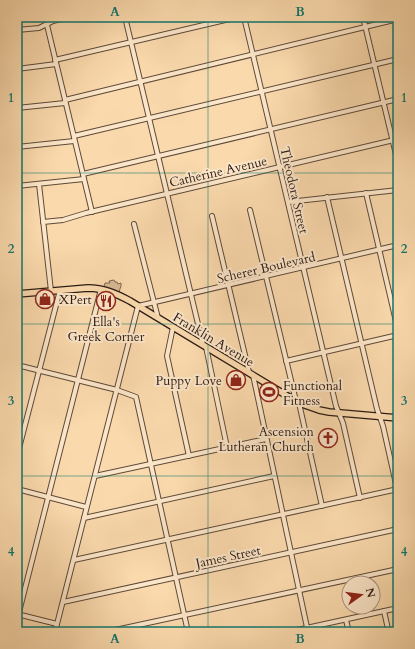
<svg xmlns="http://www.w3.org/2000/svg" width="415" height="649" font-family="Cardo,serif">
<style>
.grass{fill:url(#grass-tufts);stroke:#806a53}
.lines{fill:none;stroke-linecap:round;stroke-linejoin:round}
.minor-casing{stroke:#5e4a3a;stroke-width:6}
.major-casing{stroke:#2a1a14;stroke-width:8}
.minor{stroke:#fce6c9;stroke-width:4}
.major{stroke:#fad9ac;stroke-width:5.5}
.grid{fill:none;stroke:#0f766e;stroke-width:1;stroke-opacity:0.55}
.labels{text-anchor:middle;stroke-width:4;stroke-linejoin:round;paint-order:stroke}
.street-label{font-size:13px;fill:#2a1a14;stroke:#fce6c9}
.poi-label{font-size:13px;fill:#2a1a14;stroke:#fce6c9;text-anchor:start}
.neatline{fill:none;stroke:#0f766e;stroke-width:1.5}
.grid-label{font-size:13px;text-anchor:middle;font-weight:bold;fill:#0f766e}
</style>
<defs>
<pattern id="grass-tufts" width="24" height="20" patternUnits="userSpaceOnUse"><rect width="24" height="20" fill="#d7b992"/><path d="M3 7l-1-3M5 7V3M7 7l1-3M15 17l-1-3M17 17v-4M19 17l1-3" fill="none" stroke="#b99e7d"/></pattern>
</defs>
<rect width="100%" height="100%" fill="#fad9ac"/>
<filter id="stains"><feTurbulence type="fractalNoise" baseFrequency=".005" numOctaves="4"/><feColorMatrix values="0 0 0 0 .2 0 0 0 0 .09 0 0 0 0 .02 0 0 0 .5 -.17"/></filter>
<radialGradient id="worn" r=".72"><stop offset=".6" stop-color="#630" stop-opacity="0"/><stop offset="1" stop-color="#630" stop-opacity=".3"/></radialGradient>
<path class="grass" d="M114,280L115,282H117L118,284L121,283V286L118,295L103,290L105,283H110L109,281Z"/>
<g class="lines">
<defs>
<g id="minor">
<path d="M125,17L203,345"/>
<path d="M244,17L336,406L343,423L360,498"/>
<path d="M363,17L398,163"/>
<path d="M47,25L92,212"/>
<path d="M17,30L39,28L53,21L68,17"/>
<path d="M55,60L238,17"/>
<path d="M17,69L56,64"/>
<path d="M65,100L398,19"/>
<path d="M17,108L65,103"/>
<path d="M74,136L398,59"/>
<path d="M17,147L74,141"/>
<path d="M83,174L398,99"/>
<path d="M39,184L51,291"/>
<path d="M17,186L84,179"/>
<path d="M366,193L398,330"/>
<path d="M327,197L377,409L383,426L398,493"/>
<path d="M288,202L398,190"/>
<path d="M250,210L296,401"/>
<path d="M212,216L249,372"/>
<path d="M43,222L63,220L86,213L398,139"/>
<path d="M134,224L158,318"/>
<path d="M173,327L167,356L189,456"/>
<path d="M206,347L227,447"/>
<path d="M286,361L398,335"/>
<path d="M17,365L117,390L136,397L188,632"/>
<path d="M253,375L308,632"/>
<path d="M299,403L322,506"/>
<path d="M17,456L60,290"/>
<path d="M95,476L266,439"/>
<path d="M17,489L86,507"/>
<path d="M84,518L274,476"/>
<path d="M74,560L398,489"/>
<path d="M63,602L398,529"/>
<path d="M384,611L388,629"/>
<path d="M17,614L57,624"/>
<path d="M17,620L101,289"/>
<path d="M346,620L349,632"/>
<path d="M55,632L138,306L398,245"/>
<path d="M106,632L398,569"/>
<path d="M288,632L398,608"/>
</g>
<path id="major" d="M17,294L88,288C104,288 117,294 130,301L299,403L319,410L329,412L398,418"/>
</defs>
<use href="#minor" class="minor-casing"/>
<use href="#major" class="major-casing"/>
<use href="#minor" class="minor"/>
<use href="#major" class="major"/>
</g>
<path class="grid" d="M208,17V632M17,173H398M17,324H398M17,476H398"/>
<defs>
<symbol id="shop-ring" viewBox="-11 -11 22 22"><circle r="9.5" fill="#fce6c9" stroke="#8f2418" stroke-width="1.5"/><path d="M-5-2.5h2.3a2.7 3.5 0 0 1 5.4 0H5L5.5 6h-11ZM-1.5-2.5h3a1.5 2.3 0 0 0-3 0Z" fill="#8f2418"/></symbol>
<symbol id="restaurant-ring" viewBox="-11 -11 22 22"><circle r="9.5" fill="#fce6c9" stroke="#8f2418" stroke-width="1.5"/><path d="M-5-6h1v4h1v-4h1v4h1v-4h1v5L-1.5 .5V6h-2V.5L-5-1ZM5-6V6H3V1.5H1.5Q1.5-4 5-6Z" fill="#8f2418"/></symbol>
<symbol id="stadium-ring" viewBox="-11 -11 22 22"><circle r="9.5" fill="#fce6c9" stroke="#8f2418" stroke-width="1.5"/><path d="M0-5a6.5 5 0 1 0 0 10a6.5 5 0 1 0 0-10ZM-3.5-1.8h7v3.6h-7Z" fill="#8f2418"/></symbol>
<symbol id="church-ring" viewBox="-11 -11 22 22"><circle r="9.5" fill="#fce6c9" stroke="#8f2418" stroke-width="1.5"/><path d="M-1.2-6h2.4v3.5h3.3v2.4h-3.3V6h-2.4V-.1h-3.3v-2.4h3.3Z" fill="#8f2418"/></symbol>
</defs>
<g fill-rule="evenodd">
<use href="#shop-ring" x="34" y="288" width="22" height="22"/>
<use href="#restaurant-ring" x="95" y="290" width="22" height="22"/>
<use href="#shop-ring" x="225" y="369" width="22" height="22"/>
<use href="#stadium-ring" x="258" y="381" width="22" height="22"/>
<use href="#church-ring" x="317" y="427" width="22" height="22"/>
</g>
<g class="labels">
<g class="street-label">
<text transform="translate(218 171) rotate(-13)" y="5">Catherine Avenue</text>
<text transform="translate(295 190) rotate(77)" y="5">Theodora Street</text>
<text transform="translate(266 267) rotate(-13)" y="5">Scherer Boulevard</text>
<text transform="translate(214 339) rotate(31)" y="5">Franklin Avenue</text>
<text transform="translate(228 556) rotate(-12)" y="5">James Street</text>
</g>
<g class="poi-label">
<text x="59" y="304">XPert</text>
<text x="106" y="326" text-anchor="middle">Ella's<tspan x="106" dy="15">Greek Corner</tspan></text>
<text x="222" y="385" text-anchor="end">Puppy Love</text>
<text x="283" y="390">Functional<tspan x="283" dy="15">Fitness</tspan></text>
<text x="314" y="436" text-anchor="end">Ascension<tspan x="314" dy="15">Lutheran Church</tspan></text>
</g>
</g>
<rect width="415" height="649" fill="none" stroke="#fad9ac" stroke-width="44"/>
<g transform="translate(361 595) rotate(76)"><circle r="19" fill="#fce6c9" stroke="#a89481"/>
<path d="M0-3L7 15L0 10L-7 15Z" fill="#8f2418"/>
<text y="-6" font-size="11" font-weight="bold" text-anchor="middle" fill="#2a1a14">N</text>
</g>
<rect x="22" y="22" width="371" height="605" class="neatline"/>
<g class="grid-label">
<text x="115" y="16">A</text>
<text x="300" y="16">B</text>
<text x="11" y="102">1</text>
<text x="404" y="102">1</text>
<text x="11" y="253">2</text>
<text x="404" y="253">2</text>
<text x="11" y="405">3</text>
<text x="404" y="405">3</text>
<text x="11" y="556">4</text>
<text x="404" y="556">4</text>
<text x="115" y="643">A</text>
<text x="300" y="643">B</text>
</g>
<rect width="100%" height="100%" filter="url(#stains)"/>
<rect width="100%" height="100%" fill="url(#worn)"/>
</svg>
